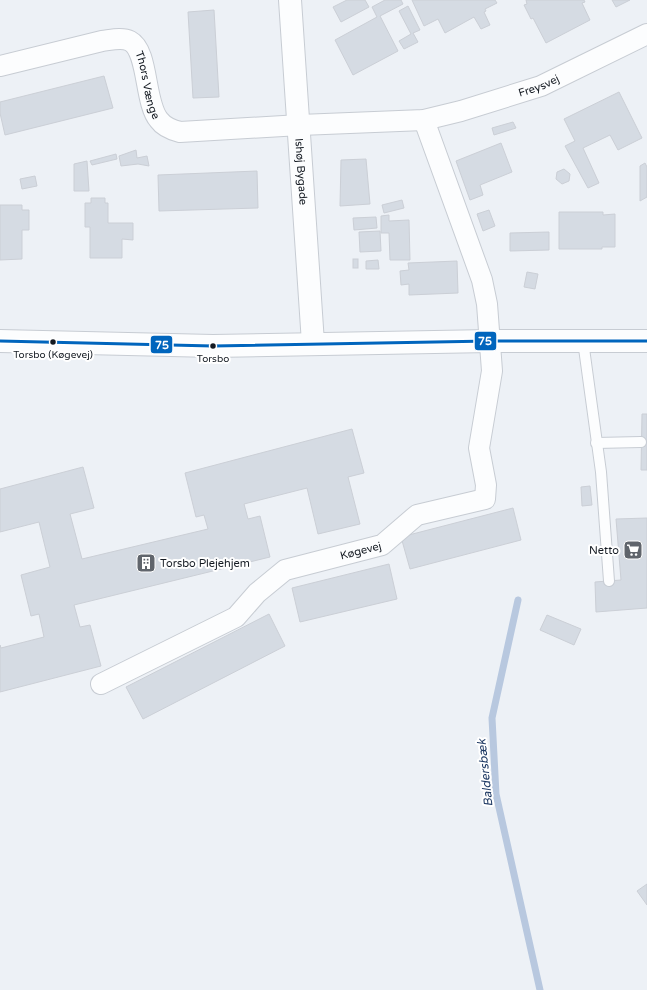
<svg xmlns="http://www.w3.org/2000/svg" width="647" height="990" font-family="'Varela Round',sans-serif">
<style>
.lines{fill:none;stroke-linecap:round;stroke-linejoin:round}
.stream{stroke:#b8c8df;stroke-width:7}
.building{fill:#d5dbe3;stroke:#cbcfd6}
.service-casing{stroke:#c7ccd3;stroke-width:12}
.minor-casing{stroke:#c7ccd3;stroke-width:22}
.tertiary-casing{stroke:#c7ccd3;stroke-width:24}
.service{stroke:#fcfdfe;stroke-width:10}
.minor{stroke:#fcfdfe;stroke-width:20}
.tertiary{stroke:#fcfdfe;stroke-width:22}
.bus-1-casing{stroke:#fff;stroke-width:6}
.bus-1{stroke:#0065bd;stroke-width:3}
.bus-dot{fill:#141a22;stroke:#fff;stroke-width:1.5}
.labels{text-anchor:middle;stroke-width:4;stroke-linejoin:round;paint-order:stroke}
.bus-label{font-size:10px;fill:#141a22;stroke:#fff}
.street-label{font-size:11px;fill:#141a22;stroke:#fff}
.poi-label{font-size:11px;fill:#141a22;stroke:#fff;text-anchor:end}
.water-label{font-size:12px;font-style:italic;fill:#1e3963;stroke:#fff}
.line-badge{stroke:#fff;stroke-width:1.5}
.badge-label{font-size:11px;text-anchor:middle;font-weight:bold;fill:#fff}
</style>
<rect width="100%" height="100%" fill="#edf1f6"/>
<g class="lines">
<path class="stream" d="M518,600L492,718L496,794L540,990"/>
</g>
<g class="building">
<path d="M347,0H365L369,7L341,22L333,7Z"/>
<path d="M385,0H401L403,4L380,16L398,51L353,75L335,40L377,17L372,7Z"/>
<path d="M412,0H495L497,3L485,9L486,11L484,12L490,25L481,29L474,17L445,33L438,19L424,26Z"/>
<path d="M526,0H584L585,2L582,3L590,20L546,43L533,18L531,19L524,5L527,4Z"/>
<path d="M612,0H630L616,7Z"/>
<path d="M408,6L420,30L413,33L418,42L404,49L399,41L411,34L399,11Z"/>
<path d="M214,10L219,97L193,98L188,12Z"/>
<path d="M104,76L113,108L5,135L0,113V102Z"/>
<path d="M619,92L642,138L618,150L610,135L583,148L599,183L588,188L565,146L575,141L564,119Z"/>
<path d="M513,122L516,128L494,135L492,128Z"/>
<path d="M501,143L512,172L480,185L483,195L470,200L456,161Z"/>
<path d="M136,150L137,158L147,156L149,166L138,164L121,166L119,156Z"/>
<path d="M116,154L117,159L92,165L90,161Z"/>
<path d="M366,159L370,204L340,206L341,160Z"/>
<path d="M87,161L89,191H74V164Z"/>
<path d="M645,163L647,167V197L640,201V166Z"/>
<path d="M564,169L570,174L569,181L562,184L556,179L557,172Z"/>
<path d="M257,171L258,208L159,211L158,175Z"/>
<path d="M35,176L37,186L22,189L20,179Z"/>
<path d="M91,198H105V203H108V223H133V240L122,239V258H90V227H85V203H91Z"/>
<path d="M402,200L404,208L384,213L382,205Z"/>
<path d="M0,205H22V210H29V230H22V259L0,260Z"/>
<path d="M489,210L495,226L483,231L477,214Z"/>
<path d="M559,212H603V215L615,214V247H602V249H559Z"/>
<path d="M389,215V221L409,220L410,260H390L389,233H381V216Z"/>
<path d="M376,217L377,228L354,230L353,218Z"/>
<path d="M380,231L381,251L360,252L359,232Z"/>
<path d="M549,232V250L510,251V233Z"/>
<rect x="353" y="259" width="5" height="9"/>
<path d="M378,260L379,269H366V261Z"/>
<path d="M457,261L458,293L409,295V284L401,285L400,271L409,270L408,263Z"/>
<path d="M527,272L538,274L535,289L524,287Z"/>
<path d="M642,414H647V470H641Z"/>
<path d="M352,429L364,473L348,477L360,524L318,534L307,488L244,504L248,519L260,516L270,557L74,605L80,627L90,625L101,666L0,692V645L1,648L44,637L39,614L31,616L21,575L50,567L39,522L0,532V489L83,467L94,508L70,514L82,559L208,529L204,515L196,517L185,473Z"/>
<path d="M590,486L592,505L582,506L581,487Z"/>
<path d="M513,508L521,540L410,569L401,537Z"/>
<path d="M647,518V608L596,612L595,582L621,580L616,519Z"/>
<path d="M389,564L397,599L300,622L292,588Z"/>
<path d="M269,614L285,646L143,719L126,687Z"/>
<path d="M547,615L581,629L574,645L540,630Z"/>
<path d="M647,884V905L637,891Z"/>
</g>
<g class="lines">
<defs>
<g id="service">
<path d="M583,341L601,472L609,581"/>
<path d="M596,443L641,442"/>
</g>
<g id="minor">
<path id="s1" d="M0,66L102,41C111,40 122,37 130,41C149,51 144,103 159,120C164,127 172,130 180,132L300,125L424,120L461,111L541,86L647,34"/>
<path id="s2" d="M101,684L236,617L257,593L285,570L382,545L417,515L485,499L486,485L479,448L492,371L487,304L482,280L424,120"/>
</g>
<g id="tertiary">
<path id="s3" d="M290,0L313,343"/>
<path d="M0,341L213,346L490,341H647"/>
</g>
</defs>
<use href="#service" class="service-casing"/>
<use href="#minor" class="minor-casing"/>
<use href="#tertiary" class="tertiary-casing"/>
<use href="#service" class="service"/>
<use href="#minor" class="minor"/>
<use href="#tertiary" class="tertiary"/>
<defs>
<path id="bus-1" d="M0,341L213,346L490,341H647"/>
</defs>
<use href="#bus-1" class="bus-1-casing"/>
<use href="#bus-1" class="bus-1"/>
</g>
<defs>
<symbol id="supermarket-square" viewBox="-11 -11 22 22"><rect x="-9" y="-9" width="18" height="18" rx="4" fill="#60656c" stroke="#fff"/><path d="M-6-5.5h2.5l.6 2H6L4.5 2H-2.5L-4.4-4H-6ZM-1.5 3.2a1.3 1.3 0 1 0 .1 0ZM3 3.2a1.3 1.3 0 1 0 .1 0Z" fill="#fff"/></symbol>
<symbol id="building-square" viewBox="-11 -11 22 22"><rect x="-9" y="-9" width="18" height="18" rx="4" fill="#60656c" stroke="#fff"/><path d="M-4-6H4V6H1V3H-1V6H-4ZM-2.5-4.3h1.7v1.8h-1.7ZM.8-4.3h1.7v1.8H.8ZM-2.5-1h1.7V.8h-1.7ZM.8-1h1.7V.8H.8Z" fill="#fff"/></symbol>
</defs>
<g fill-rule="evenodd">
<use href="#supermarket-square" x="622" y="539" width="22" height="22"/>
<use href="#building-square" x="135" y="552" width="22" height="22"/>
</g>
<g class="bus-dot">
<circle cx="53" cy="342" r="3.5"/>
<circle cx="213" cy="346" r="3.5"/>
</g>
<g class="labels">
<g class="bus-label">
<text x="53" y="358">Torsbo (Køgevej)</text>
<text x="213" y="362">Torsbo</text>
</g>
<g class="street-label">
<text dy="4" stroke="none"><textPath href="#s1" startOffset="182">Thors Vænge</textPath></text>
<text dy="4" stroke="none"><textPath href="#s1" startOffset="608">Freysvej</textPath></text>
<text dy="4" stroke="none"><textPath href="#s3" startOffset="172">Ishøj Bygade</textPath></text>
<text dy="4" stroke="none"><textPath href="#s2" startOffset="297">Køgevej</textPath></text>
</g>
<g class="poi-label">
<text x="619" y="554">Netto</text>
<text x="160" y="567" text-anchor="start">Torsbo Plejehjem</text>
</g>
<g class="water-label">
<text transform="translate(485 773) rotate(-96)" y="4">Baldersbæk</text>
</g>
</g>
<g class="line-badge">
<rect x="474" y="331" width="23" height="20" rx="4" fill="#0065bd"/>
<rect x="150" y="335" width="23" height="19" rx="4" fill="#0065bd"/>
</g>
<g class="badge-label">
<text x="485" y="345">75</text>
<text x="162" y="349">75</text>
</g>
</svg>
